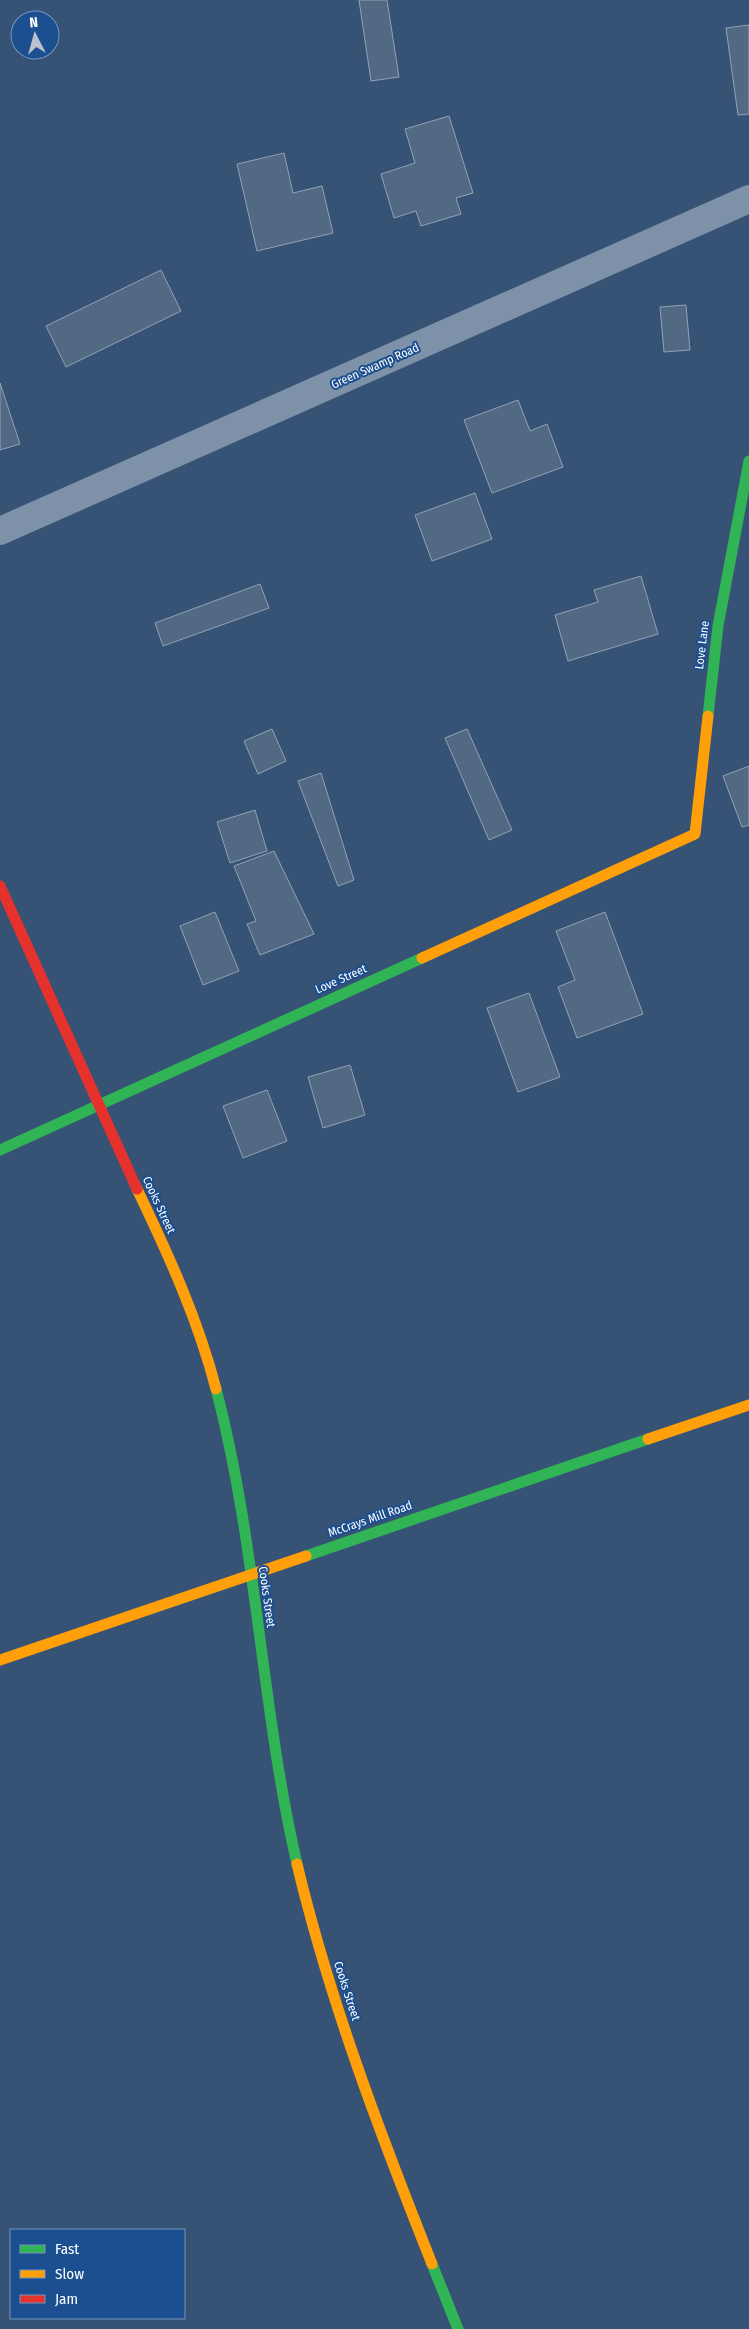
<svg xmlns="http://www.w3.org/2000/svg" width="749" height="2329" font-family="'Fira Sans Condensed',sans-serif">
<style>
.building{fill:#526984;stroke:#92a2b6}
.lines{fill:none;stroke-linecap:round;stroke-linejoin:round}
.street{stroke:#7d92a8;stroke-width:28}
.fast{stroke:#30b455;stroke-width:11}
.slow{stroke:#ff9f0a;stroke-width:11}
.jam{stroke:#e5322d;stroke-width:11}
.labels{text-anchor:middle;stroke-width:4;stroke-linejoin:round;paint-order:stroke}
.street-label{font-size:12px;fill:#fff;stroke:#1b4f8f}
</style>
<rect width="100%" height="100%" fill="#365274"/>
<g class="building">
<path d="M359,0H387L399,77L371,81Z"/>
<path d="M749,25V114L738,115L726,28Z"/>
<path d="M449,116L473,193L456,198L461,214L421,226L416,211L394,218L381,174L415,163L405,129Z"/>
<path d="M284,153L293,193L322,186L333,233L257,251L237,164Z"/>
<path d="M161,270L181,311L66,367L46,326Z"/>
<path d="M686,305L690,350L664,352L660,307Z"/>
<path d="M0,383L20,444L0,450Z"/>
<path d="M518,400L530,431L547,424L563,467L492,493L464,420Z"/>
<path d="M475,493L492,539L432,561L415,515Z"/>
<path d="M641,576L658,634L568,661L555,615L598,602L594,590Z"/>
<path d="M260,584L269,608L163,646L155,623Z"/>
<path d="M272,729L286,761L258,774L244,741Z"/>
<path d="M467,729L512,830L489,840L445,738Z"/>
<path d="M749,766V825L742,827L723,776Z"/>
<path d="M321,773L354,880L338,886L298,781Z"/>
<path d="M255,810L267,851L230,863L217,822Z"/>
<path d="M274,851L314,934L260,955L247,924L256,921L234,866Z"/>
<path d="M215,912L239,971L203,985L180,926Z"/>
<path d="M605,912L643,1014L577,1038L558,987L575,980L556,931Z"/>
<path d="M529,993L560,1077L518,1092L487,1008Z"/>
<path d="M350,1065L365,1115L323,1128L308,1077Z"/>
<path d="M267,1090L287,1141L243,1158L223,1106Z"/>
</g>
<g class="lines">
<path class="street" d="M0,531L749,199"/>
<g class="fast">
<path d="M708,716L718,626L749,461"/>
<path d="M0,1150L422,958"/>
<path d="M216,1389C257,1545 261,1708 297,1864"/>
<path d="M306,1556L648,1439"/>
<path d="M432,2264L458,2329"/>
</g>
<g class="slow">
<path d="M422,958L695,834L708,716"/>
<path d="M137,1189C168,1254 198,1319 216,1389"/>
<path d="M648,1439L749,1405"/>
<path d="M0,1660L306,1556"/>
<path d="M297,1864C330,2002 380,2133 432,2264"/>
</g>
<path class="jam" d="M0,886L137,1189"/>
</g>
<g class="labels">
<g class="street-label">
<text transform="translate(375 366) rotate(-24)" y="4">Green Swamp Road</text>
<text transform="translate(702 645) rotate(-83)" y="4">Love Lane</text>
<text transform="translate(341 979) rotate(-24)" y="4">Love Street</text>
<text transform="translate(159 1205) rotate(65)" y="4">Cooks Street</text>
<text transform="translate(370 1519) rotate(-19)" y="4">McCrays Mill Road</text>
<text transform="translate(267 1597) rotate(82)" y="4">Cooks Street</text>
<text transform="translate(347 1991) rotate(72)" y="4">Cooks Street</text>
</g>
</g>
<rect x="10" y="2229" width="175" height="90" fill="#1b4f8f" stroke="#7695bc"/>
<rect x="20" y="2245" width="25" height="8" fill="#30b455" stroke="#7695bc"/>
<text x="55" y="2254" font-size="15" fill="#ffffff">Fast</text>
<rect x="20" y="2270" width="25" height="8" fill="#ff9f0a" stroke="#7695bc"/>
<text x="55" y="2279" font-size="15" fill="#ffffff">Slow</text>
<rect x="20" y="2295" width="25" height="8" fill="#e5322d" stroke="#7695bc"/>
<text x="55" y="2304" font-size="15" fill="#ffffff">Jam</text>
<g transform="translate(35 35) rotate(354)"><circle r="24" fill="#1b4f8f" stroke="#7695bc"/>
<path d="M0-4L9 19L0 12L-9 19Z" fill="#b9c2ce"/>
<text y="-8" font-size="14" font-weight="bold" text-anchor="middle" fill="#ffffff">N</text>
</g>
</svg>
